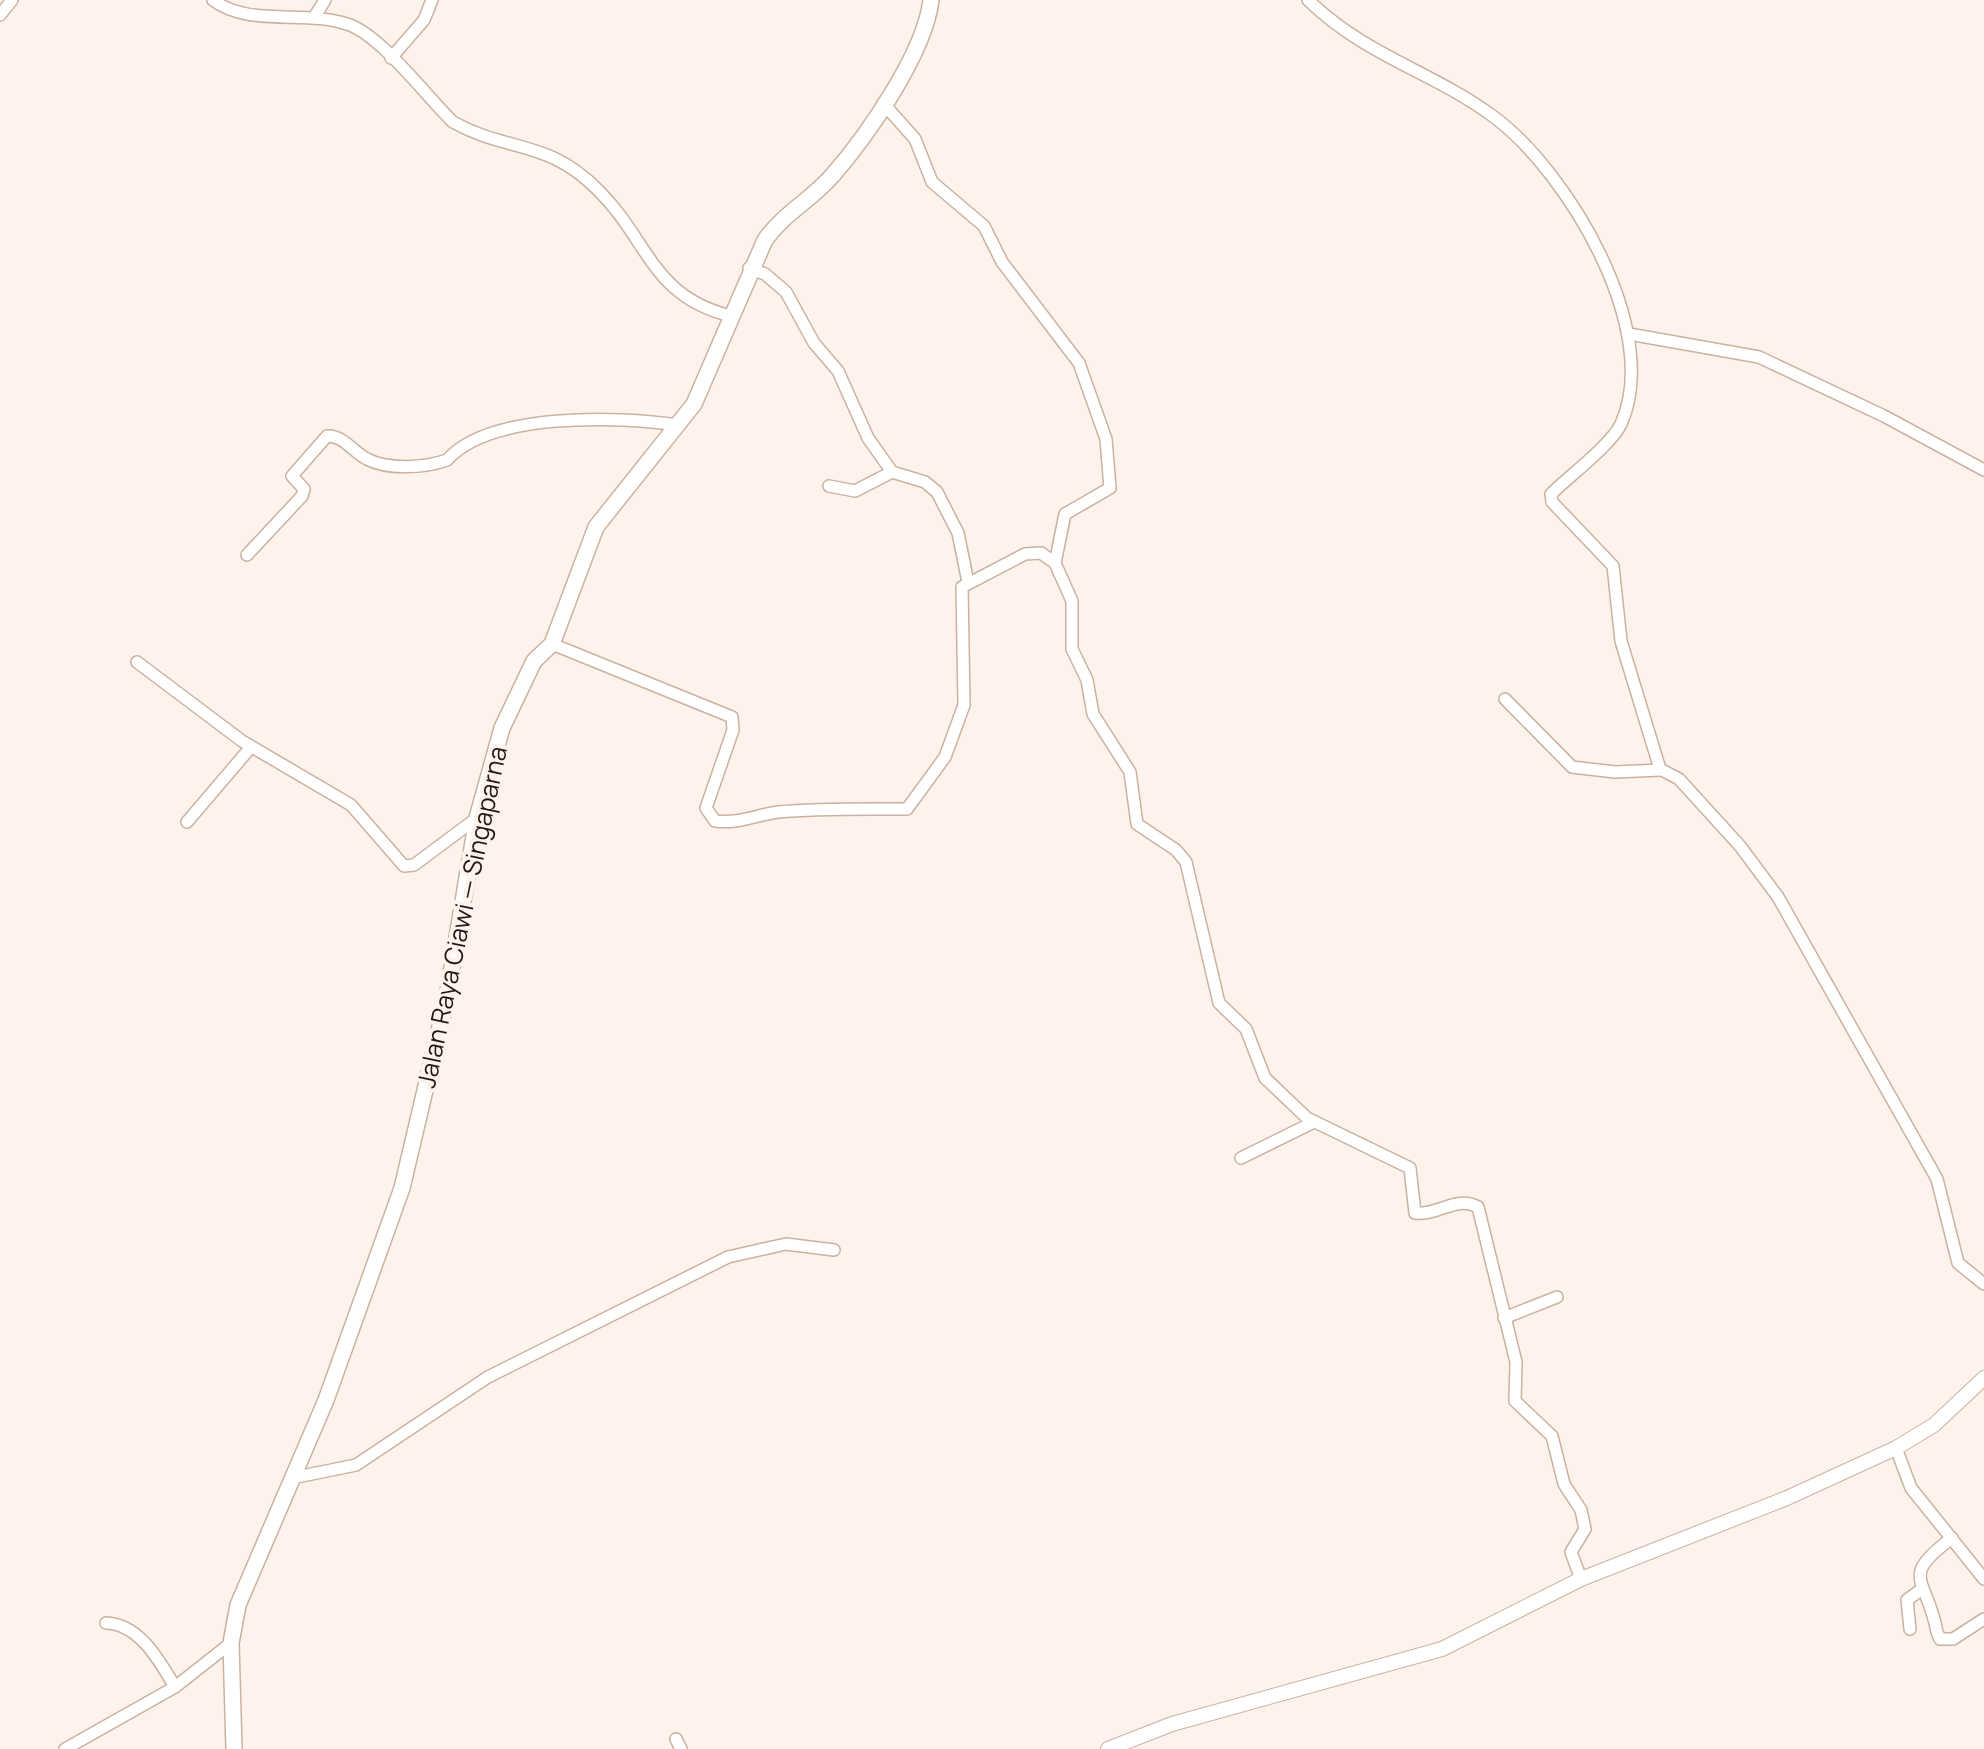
<svg xmlns="http://www.w3.org/2000/svg" width="1984" height="1749" font-family="Manrope,sans-serif">
<style>
.lines{fill:none;stroke-linecap:round;stroke-linejoin:round}
.minor-casing{stroke:#cbb19f;stroke-width:14}
.tertiary-casing{stroke:#cbb19f;stroke-width:16}
.secondary-casing{stroke:#cbb19f;stroke-width:18}
.minor{stroke:#fff;stroke-width:11}
.tertiary{stroke:#fff;stroke-width:14}
.secondary{stroke:#fff;stroke-width:15}
.labels{text-anchor:middle;stroke-width:8;stroke-linejoin:round;paint-order:stroke}
.street-label{font-size:25px;fill:#211811;stroke:#fef3ec}
</style>
<rect width="100%" height="100%" fill="#fef3ec"/>
<g class="lines">
<defs>
<g id="minor">
<path d="M213,0C248,27 305,10 347,24C380,34 426,96 453,122C508,153 547,138 599,191C649,241 652,297 731,316"/>
<path d="M1308,0C1367,57 1432,71 1494,117C1568,172 1663,331 1621,424C1611,445 1568,477 1551,494L1552,502L1613,566L1621,641L1660,769L1679,779L1740,846L1778,897L1937,1179L1958,1263L1984,1284"/>
<path d="M0,15L12,0"/>
<path d="M315,16L325,0"/>
<path d="M391,58L424,20L432,0"/>
<path d="M883,103L915,139L932,182L984,226L1002,262L1079,363L1106,439L1110,488L1065,514L1055,563"/>
<path d="M749,268L765,274L786,292L814,343L838,371L868,438L892,472L925,482L937,492L958,533L968,582"/>
<path d="M1629,334L1759,357L1884,416L1984,470"/>
<path d="M829,486L855,491L892,472"/>
<path d="M247,555L302,496L304,489L292,476L327,436C343,435 353,452 367,459C387,470 425,468 447,460C489,412 619,416 678,425"/>
<path d="M552,644L732,717L733,730L706,808L715,821C739,824 756,815 778,812C821,808 863,809 907,809L945,757L964,705L962,587L1025,554L1041,553L1055,563L1072,601V649L1087,680L1093,714L1130,772L1137,824L1176,850L1186,862L1219,1003L1246,1029L1265,1078L1307,1118L1410,1168L1415,1213C1438,1216 1456,1195 1478,1207L1516,1362L1515,1401L1552,1436L1564,1484L1581,1510L1585,1529L1571,1552L1581,1579"/>
<path d="M137,662L242,741L351,805L404,866L414,865L477,818"/>
<path d="M1505,699L1572,767L1615,772L1661,770"/>
<path d="M187,822L251,747"/>
<path d="M1241,1158L1314,1122"/>
<path d="M1504,1318L1557,1297"/>
<path d="M1896,1448L1911,1488L1984,1579"/>
<path d="M292,1478L356,1465L488,1377L728,1257L786,1244L834,1250"/>
<path d="M1952,1538C1898,1578 1927,1577 1937,1632L1940,1639H1953L1984,1619"/>
<path d="M106,1623C140,1624 160,1662 175,1687"/>
<path d="M1910,1629L1907,1600L1922,1589"/>
<path d="M676,1739L681,1749"/>
<path d="M65,1749L175,1687L231,1643"/>
</g>
<path id="tertiary" d="M1108,1749L1172,1724L1442,1649L1581,1579L1787,1498L1896,1448L1934,1425L1984,1378"/>
<path id="secondary" d="M234,1749L231,1643L238,1605L326,1400L402,1188L447,997L477,818L502,728L534,661L552,644L596,527L694,404L765,240C783,214 811,200 832,176C867,136 925,53 931,0"/>
</defs>
<use href="#minor" class="minor-casing"/>
<use href="#tertiary" class="tertiary-casing"/>
<use href="#secondary" class="secondary-casing"/>
<use href="#minor" class="minor"/>
<use href="#tertiary" class="tertiary"/>
<use href="#secondary" class="secondary"/>
</g>
<g class="labels">
<g class="street-label">
<text transform="translate(462 917) rotate(-78)" y="9">Jalan Raya Ciawi — Singaparna</text>
</g>
</g>
</svg>
